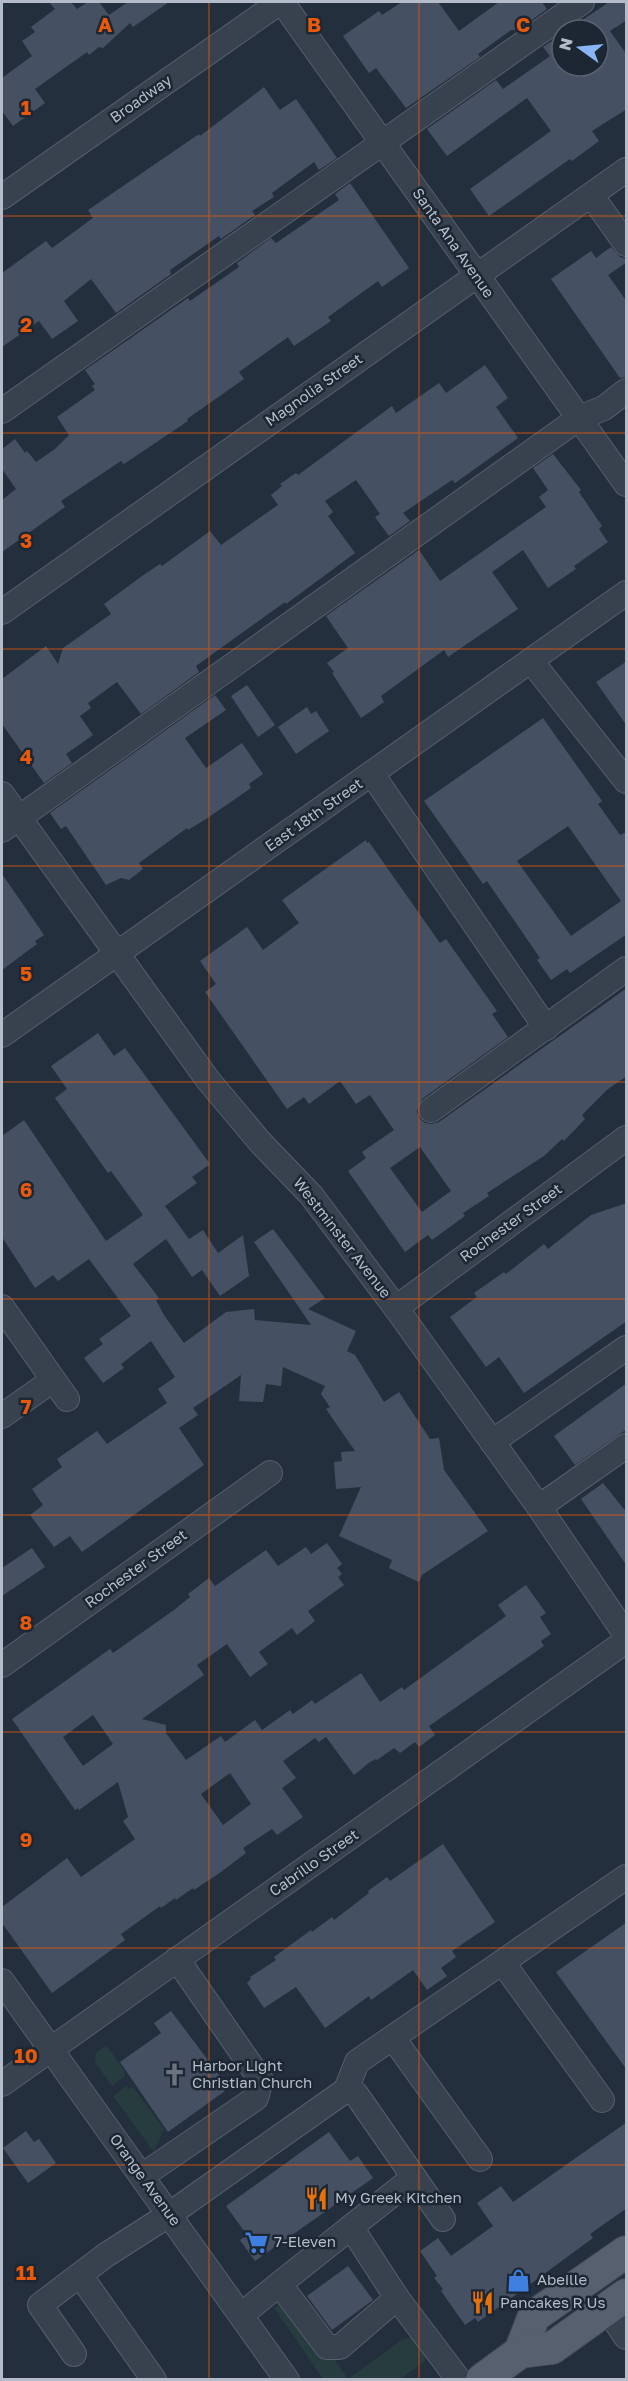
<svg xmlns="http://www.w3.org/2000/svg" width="628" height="2381" font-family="'Golos Text',sans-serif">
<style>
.green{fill:#263c3f}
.building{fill:#455162;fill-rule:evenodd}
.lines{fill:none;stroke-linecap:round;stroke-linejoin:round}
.minor-casing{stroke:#565f6c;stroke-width:26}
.major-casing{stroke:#414a57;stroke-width:34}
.minor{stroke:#38414e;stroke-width:24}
.major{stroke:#56606e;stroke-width:32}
.grid{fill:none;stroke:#e8590c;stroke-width:1.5;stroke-opacity:0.55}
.labels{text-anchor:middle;stroke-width:5;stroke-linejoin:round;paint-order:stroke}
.street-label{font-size:15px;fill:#b4bcc9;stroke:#1d2633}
.poi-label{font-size:15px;fill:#b4bcc9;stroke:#1d2633;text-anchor:start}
.grid-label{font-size:20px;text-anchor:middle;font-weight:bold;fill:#e8590c;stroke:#1d2633;stroke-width:5;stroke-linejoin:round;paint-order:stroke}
</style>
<rect width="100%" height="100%" fill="#242f3e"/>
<g class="green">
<path d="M106,2045L124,2070L125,2076L112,2086L95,2062L96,2053Z"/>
<path d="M127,2086L129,2089L133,2087L164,2129L154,2152L113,2096Z"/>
<path d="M287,2299L293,2300L348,2379L403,2339L415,2337L427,2354L424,2362L400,2379H323L274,2308Z"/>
</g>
<g class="building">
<path d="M49,2H71L77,9L88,2H99L109,15L128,2H169L133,27L130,23L103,48L99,47L89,55L87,52L35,89L45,103L13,126L2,111V78L32,56L22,41L35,32L31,27L55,9Z"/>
<path d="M402,2H438L459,31L499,2H542L547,9L518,30H511L478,54L480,57L406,108L376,68L369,73L343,36L379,11L382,15Z"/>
<path d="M609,2H627V20L610,31L627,55V109L592,131L599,141L572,161L570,159L489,216L470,189L551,131L527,98L447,156L427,129L496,80L503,89L550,56L543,47L562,34V66H598V30H568Z"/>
<path d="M264,87L280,110L296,99L337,158L319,170L314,162L272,193L274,197L252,211L255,215L221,239L219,236L170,270L171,274L116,313L91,279L64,301L78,321L52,339L39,321L2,347V273L46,241L52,248L93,218L88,210L199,134L200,136Z"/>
<path d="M350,183L409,268L382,287L378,281L328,317L331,321L294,346L288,337L239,372L244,379L187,419L188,421L124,464L121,461L61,501L65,507L2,552V500L16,489L2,469V449L15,439L25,453L27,451L36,462L55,449L69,435L57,417L95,390L92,386L95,384L85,370L188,298L190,301L239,267L237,263L271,238L276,243L339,200L335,194Z"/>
<path d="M611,247L620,257L627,259V262L608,275L627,302V377L620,378L551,279L591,251L596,258Z"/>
<path d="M485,365L508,398L496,407L518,438L455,483L452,480L403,513L410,521L389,536L375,517L380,514L356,480L325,501L333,512L328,516L355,553L286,604L285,602L196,666L199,672L141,714L117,682L88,703L91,708L80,716L93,735L66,754L72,763L44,783L2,724V679L46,646L58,664L63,648L111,614L104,604L142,576L160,564L162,566L210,531L221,545L278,505L271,495L282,486L280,484L296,473L298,475L392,406L396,413L439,383L446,393Z"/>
<path d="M553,454L581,490L579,492L602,526L599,529L608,542L574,566L576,569L548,588L523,550L492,572L518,609L448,657L444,650L381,696L384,702L361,718L332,673L334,672L327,663L348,648L326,616L419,550L440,581L546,507L539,497L548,490L533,468Z"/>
<path d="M627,661V726L596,682Z"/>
<path d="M247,685L275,725L258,737L231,696Z"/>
<path d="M215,695L226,710L185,738L206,768L242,743L263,774L249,784L251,788L206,819L188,830L187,828L139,863L143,869L129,880L121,878L106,885L66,826L61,829L50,813Z"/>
<path d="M307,707L311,714L316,711L329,731L296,754L278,727Z"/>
<path d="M543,718L602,801L598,804L620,835L627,832V934L570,973L567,969L551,980L537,960L540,958L487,881L483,884L424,801ZM568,826L621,901L571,936L517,861Z"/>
<path d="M366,840L367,843L369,842L440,943L446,939L497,1011L492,1014L508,1037L422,1099L417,1111L419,1118L425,1123L432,1124L439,1122L627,988V1076L608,1089L582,1115L585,1119L564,1141L562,1139L544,1156L487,1193L489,1196L463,1213L465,1216L432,1240L428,1235L405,1252L348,1171L366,1158L362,1152L394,1130L370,1095L356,1104L340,1081L309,1104L304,1097L287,1109L205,992L216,984L200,961L247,927L263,950L299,923L282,900ZM420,1147L451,1191L422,1212L390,1168Z"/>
<path d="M2,874L44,935L35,941L37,944L2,970Z"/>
<path d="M98,1033L114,1056L125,1048L210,1164L192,1177L197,1183L165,1206L189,1239L203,1230L218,1253L243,1235L249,1276L220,1296L202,1270L192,1277L166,1239L133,1264L159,1298L156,1300L164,1315L184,1343L226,1312L254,1309L255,1320L311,1325L254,1242L273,1229L325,1298L308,1309L356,1331L347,1351L355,1355L384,1402L399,1392L430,1439L439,1438L444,1470L488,1531L422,1575L419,1582L389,1568L392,1560L339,1536L361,1487L336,1489L334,1462L342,1461L341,1452L355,1451L326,1409L330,1407L321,1394L325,1386L283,1367L281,1386L266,1384L263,1402L239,1401L241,1375L193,1408L198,1415L179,1428L204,1465L82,1552L70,1536L54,1547L30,1515L43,1505L32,1489L62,1467L57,1459L97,1431L107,1444L135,1425L167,1403L158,1389L175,1377L151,1341L121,1364L124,1368L103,1383L84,1358L103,1344L99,1339L131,1316L89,1259L58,1281L53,1275L35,1288L2,1237V1136L24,1120L106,1241L143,1215L111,1171L108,1173L55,1098L67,1089L51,1066Z"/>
<path d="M627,1203V1321L524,1393L499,1357L486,1367L450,1317L477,1297L474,1293L504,1272L506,1274L544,1244L548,1249L591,1215Z"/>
<path d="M627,1383V1429L575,1465L554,1436Z"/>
<path d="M603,1483L627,1513V1566L581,1499Z"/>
<path d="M327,1543L342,1564L337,1568L342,1574L338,1577L344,1585L308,1611L315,1621L297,1635L292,1628L259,1652L268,1664L250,1677L227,1644L197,1665L204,1675L142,1719L166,1725V1733L186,1760L221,1736L225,1742L255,1720L262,1730L290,1710L293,1714L312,1700L315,1704L361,1673L380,1702L402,1687L404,1690L506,1616L498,1605L526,1585L546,1613L540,1617L551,1634L541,1641L544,1646L429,1726L435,1735L419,1747L415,1742L400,1753L394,1748L377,1760L376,1759L370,1762L354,1775L326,1737L319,1742L315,1738L283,1761L296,1778L282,1788L303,1817L277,1835L272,1829L243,1848L246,1853L221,1872L194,1890L193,1888L176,1900L175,1898L161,1908L160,1906L121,1934L125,1940L52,1993L2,1923V1907L67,1858L81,1877L135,1839L123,1821L128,1817L118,1782L79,1810L78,1808L75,1810L12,1719L110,1649L113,1653L174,1610L190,1597L188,1594L209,1578L215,1586L266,1550L278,1566L306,1547L311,1554ZM93,1715L113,1744L83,1766L63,1737ZM230,1773L251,1804L223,1825L201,1794Z"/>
<path d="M32,1548L45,1567L2,1596V1568Z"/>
<path d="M443,1844L495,1922L452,1951L456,1957L441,1968L447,1976L427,1990L413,1970L371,2000L369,1996L325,2028L296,1987L264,2008L247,1983L251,1979L250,1977L276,1960L274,1957L311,1930L312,1932L332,1917L334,1920L369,1893L368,1891L387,1877L390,1881Z"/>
<path d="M627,1922V2070L556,1972Z"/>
<path d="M171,2011L229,2088L168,2132L120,2062L161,2033L154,2023Z"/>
<path d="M627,2122V2208L590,2234L593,2238L506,2302L478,2322L475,2318L465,2325L441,2291L443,2289L434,2278L437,2276L420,2251L438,2238L451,2256L493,2226L477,2203L501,2186L513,2202Z"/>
<path d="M26,2131L34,2142L39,2139L56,2163L28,2183L3,2148Z"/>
<path d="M329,2132L350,2161L358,2156L373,2178L255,2261L240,2240L247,2235L226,2206Z"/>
<path d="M348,2266L373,2300L332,2330L307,2296Z"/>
</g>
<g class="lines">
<defs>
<g id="minor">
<path d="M282,2L626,484"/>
<path d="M591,195L626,244"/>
<path d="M2,197L280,2"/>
<path d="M2,411L582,2"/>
<path d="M2,612L626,170"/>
<path d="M531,661L626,781"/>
<path d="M372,774L546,1028"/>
<path d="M2,794L208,1080L260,1142L311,1195L396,1308L539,1507L626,1635"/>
<path d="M2,830L579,418L604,408L626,391"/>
<path d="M2,1035L626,593"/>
<path d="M431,1110L626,969"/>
<path d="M2,1307L67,1399"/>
<path d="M396,1308L626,1138"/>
<path d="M2,1416L53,1380"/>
<path d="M492,1442L626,1348"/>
<path d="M539,1507L626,1446"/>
<path d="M2,1665L270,1473"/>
<path d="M503,1963L602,2100"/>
<path d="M2,1981L287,2380"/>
<path d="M393,2038L480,2159"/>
<path d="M2,2084L626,1641"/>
<path d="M346,2090L357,2062L626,1877"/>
<path d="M142,2176L256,2098L261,2080L177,1959"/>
<path d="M351,2227L397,2298"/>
<path d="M80,2275L154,2380"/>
<path d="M277,2286L414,2177"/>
<path d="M607,2309L626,2337"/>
<path d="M241,2315L277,2286L287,2294L327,2347H340L397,2298L459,2380"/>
<path d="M74,2354L40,2305L106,2255L170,2214L346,2090L356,2094L443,2219"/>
</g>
<g id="major">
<path d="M520,2352L534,2316L626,2252"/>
<path d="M482,2380L520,2352L552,2348L626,2295"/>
</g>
</defs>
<use href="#minor" class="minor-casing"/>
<use href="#major" class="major-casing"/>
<use href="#minor" class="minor"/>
<use href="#major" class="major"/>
</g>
<path class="grid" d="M209,2V2380M419,2V2380M2,216H626M2,433H626M2,649H626M2,866H626M2,1082H626M2,1299H626M2,1515H626M2,1732H626M2,1948H626M2,2165H626"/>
<defs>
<symbol id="church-bare" viewBox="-9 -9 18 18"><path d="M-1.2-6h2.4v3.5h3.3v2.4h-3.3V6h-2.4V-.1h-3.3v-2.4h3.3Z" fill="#6b7280" stroke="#1d2633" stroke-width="2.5" paint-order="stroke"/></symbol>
<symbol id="restaurant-bare" viewBox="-9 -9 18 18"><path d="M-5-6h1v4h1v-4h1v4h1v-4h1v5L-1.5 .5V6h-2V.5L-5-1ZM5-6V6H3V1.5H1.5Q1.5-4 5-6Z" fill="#e8710a" stroke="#1d2633" stroke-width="2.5" paint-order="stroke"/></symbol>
<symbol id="supermarket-bare" viewBox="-9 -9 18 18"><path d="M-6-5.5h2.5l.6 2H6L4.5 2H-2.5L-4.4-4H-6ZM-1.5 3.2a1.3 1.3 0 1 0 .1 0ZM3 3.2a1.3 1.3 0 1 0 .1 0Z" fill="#3f7fe0" stroke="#1d2633" stroke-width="2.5" paint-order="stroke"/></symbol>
<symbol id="shop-bare" viewBox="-9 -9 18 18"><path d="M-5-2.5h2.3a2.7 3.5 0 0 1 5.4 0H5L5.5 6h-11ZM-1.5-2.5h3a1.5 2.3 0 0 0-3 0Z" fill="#3f7fe0" stroke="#1d2633" stroke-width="2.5" paint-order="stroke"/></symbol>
</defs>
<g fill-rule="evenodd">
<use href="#church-bare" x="158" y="2058" width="33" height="33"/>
<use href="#restaurant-bare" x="300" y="2182" width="33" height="33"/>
<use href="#supermarket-bare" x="240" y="2226" width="33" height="33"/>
<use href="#shop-bare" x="502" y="2264" width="33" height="33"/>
<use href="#restaurant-bare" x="466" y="2286" width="33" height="33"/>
</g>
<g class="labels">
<g class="street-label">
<text transform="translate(141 99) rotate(-35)" y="5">Broadway</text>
<text transform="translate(453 243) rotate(55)" y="5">Santa Ana Avenue</text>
<text transform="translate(314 390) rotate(-35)" y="5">Magnolia Street</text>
<text transform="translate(314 815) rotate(-35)" y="5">East 18th Street</text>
<text transform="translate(511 1223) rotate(-36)" y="5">Rochester Street</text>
<text transform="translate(342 1238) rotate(52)" y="5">Westminster Avenue</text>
<text transform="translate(136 1569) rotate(-36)" y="5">Rochester Street</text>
<text transform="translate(314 1863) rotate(-35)" y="5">Cabrillo Street</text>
<text transform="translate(145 2180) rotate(54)" y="5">Orange Avenue</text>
</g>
<g class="poi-label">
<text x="192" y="2071">Harbor Light<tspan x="192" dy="17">Christian Church</tspan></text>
<text x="335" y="2203">My Greek Kitchen</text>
<text x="274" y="2247">7-Eleven</text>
<text x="537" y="2285">Abeille</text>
<text x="500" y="2308">Pancakes R Us</text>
</g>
</g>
<g class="grid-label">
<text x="105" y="32">A</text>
<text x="314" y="32">B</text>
<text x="523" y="32">C</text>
<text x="26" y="115">1</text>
<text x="26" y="332">2</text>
<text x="26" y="548">3</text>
<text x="26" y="764">4</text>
<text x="26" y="981">5</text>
<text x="26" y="1197">6</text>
<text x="26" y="1414">7</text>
<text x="26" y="1630">8</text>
<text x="26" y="1847">9</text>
<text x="26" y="2063">10</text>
<text x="26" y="2280">11</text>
</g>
<rect width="628" height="2381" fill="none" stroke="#b4bcc9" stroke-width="6"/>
<g transform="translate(580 48) rotate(285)"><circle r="28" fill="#1d2633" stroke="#59626f" stroke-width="1.5"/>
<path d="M0-4.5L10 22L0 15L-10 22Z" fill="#8ab4f8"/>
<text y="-9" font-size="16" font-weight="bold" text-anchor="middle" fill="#b4bcc9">N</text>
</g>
</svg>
